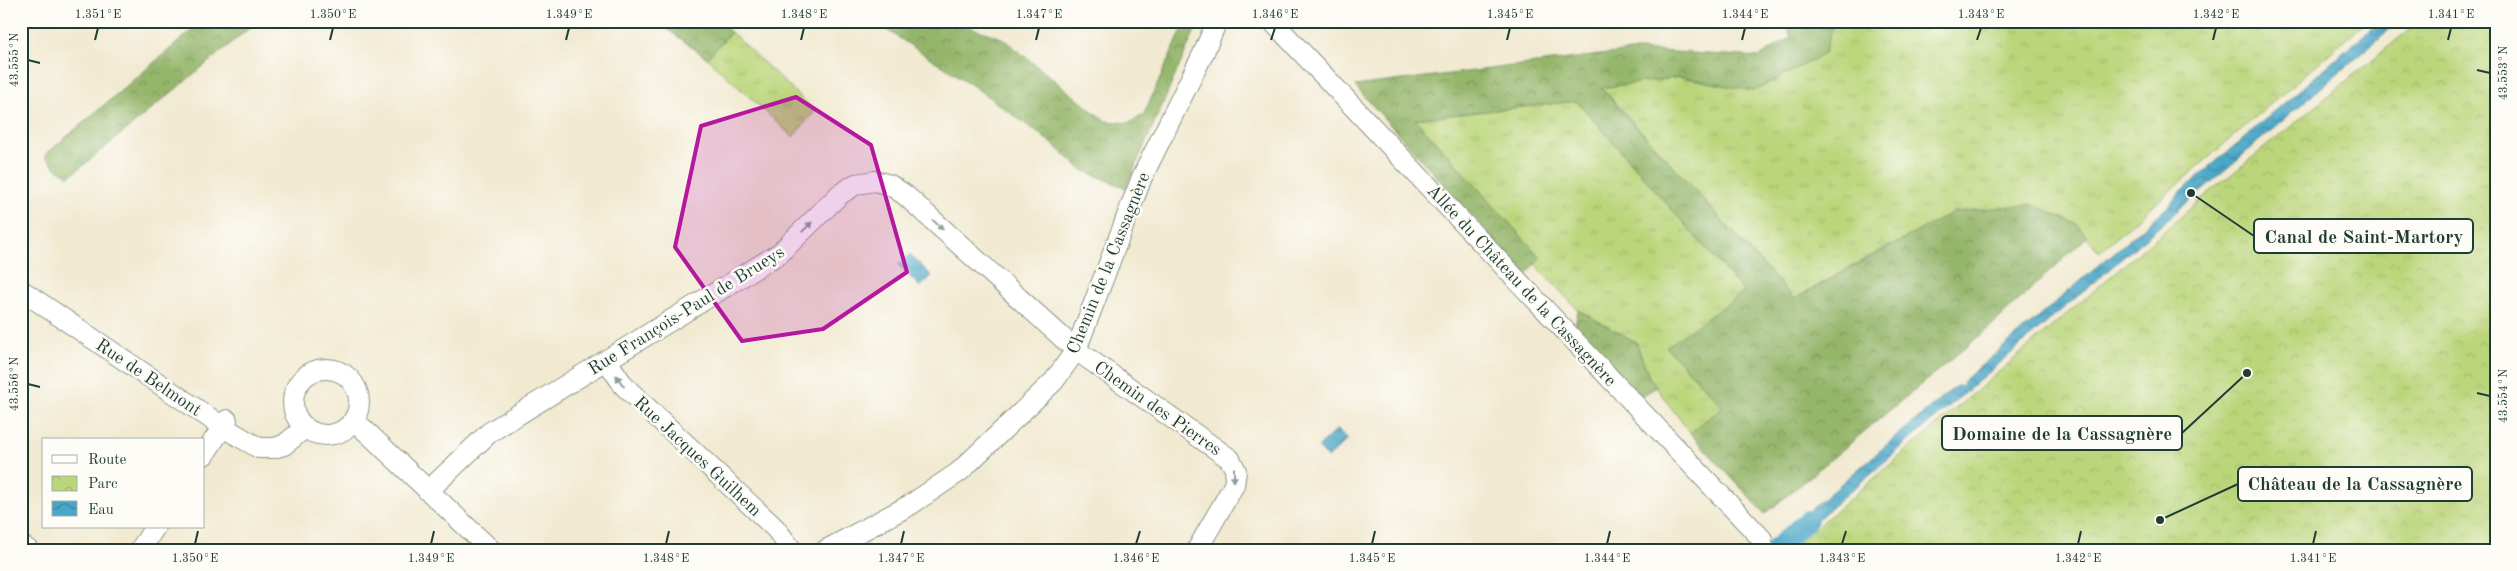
<svg xmlns="http://www.w3.org/2000/svg" width="2517" height="571" font-family="'Old Standard TT',serif">
<style>
.grass{fill:url(#grass-tufts);stroke:#6d8957}
.forest{fill:url(#forest-crowns);stroke:#5a7a4f}
.park{fill:url(#park-crowns);stroke:#6d8957}
.water{fill:url(#water-waves);stroke:#34727e}
.lines{fill:none;stroke-linecap:round;stroke-linejoin:round}
.canal{stroke:#48a6c7;stroke-width:20}
.service-casing{stroke:#889382;stroke-width:12}
.minor-casing{stroke:#889382;stroke-width:22}
.service{stroke:#fff;stroke-width:10}
.minor{stroke:#fff;stroke-width:20}
.oneway{fill:#8f9e9a}
.marked{fill:#b5179e;fill-opacity:0.2;stroke:#b5179e;stroke-width:4;stroke-linejoin:round}
.ticks{fill:none;stroke:#1f3d34;stroke-width:2}
.labels{text-anchor:middle;stroke-width:5;stroke-linejoin:round;paint-order:stroke}
.street-label{font-size:18px;fill:#1f3d34;stroke:#fdfcf7}
.leader{fill:none;stroke:#1f3d34;stroke-width:2}
.callout-dot{fill:#1f3d34;stroke:#fdfcf7;stroke-width:2}
.callout{fill:#fdfcf7;stroke:#1f3d34;stroke-width:2}
.callout-label{font-size:19px;text-anchor:middle;font-weight:bold;fill:#1f3d34}
.neatline{fill:none;stroke:#1f3d34;stroke-width:2}
.ticks-label{font-size:12px;text-anchor:middle;fill:#1f3d34}
</style>
<defs>
<pattern id="grass-tufts" width="24" height="20" patternUnits="userSpaceOnUse" patternTransform="scale(1.25)"><rect width="24" height="20" fill="#bbd57a"/><path d="M3 7l-1-3M5 7V3M7 7l1-3M15 17l-1-3M17 17v-4M19 17l1-3" fill="none" stroke="#a0b86a"/></pattern>
<pattern id="forest-crowns" width="20" height="18" patternUnits="userSpaceOnUse" patternTransform="scale(1.25)"><rect width="20" height="18" fill="#94b66a"/><path d="M2 6a3 3 0 1 1 6 0M12 15a3 3 0 1 1 6 0" fill="none" stroke="#789558"/></pattern>
<pattern id="park-crowns" width="20" height="18" patternUnits="userSpaceOnUse" patternTransform="scale(1.25)"><rect width="20" height="18" fill="#bbd57a"/><path d="M2 6a3 3 0 1 1 6 0M12 15a3 3 0 1 1 6 0" fill="none" stroke="#a0b86a"/></pattern>
<pattern id="water-waves" width="16" height="10" patternUnits="userSpaceOnUse" patternTransform="scale(1.25)"><rect width="16" height="10" fill="#48a6c7"/><path d="M0 5q4-4 8 0t8 0" fill="none" stroke="#3b88a2"/></pattern>
</defs>
<rect width="100%" height="100%" fill="#fdfcf7"/>
<filter id="ink" filterUnits="userSpaceOnUse"><feTurbulence type="fractalNoise" baseFrequency=".02" numOctaves="2"/><feDisplacementMap in="SourceGraphic" scale="10" xChannelSelector="R" yChannelSelector="G"/><feConvolveMatrix kernelMatrix="1 2 1 2 8 2 1 2 1" color-interpolation-filters="sRGB"/></filter>
<filter id="wash" filterUnits="userSpaceOnUse"><feTurbulence type="fractalNoise" baseFrequency=".0096" numOctaves="4" result="noise"/><feDisplacementMap in="SourceGraphic" scale="20" xChannelSelector="R" yChannelSelector="G"/><feGaussianBlur stdDeviation="1.12" result="paint"/><feColorMatrix in="noise" values="0 0 0 0 0 0 0 0 0 0 0 0 0 0 0 0 0 1.4 0 .05"/><feComposite in="paint" operator="in"/></filter>
<g filter="url(#wash)">
<rect width="100%" height="100%" fill="#f1e9d0"/>
<g class="grass">
<path d="M1834,21H2367L2099,252L2078,225L1888,246L1794,299L1601,87L1681,77L1754,91L1824,54Z"/>
<path d="M731,32L815,111L793,137L707,58Z"/>
<path d="M1577,101L1745,293L1723,407L1690,433L1650,379L1636,342L1578,310L1535,264L1540,257L1415,119Z"/>
</g>
<g class="forest">
<path d="M203,21H258L69,177L55,167L44,156Z"/>
<path d="M656,21H716L731,32L707,58Z"/>
<path d="M873,21H952L1002,38L1105,121L1129,123L1144,114L1186,21H1199L1126,188L1082,170L1053,144L972,85Z"/>
<path d="M1783,21H1834L1824,54L1754,91L1681,77L1601,88L1794,299L1953,212L2032,204L2078,225L2087,237L1990,327L1765,514L1690,433L1723,407L1666,347L1744,292L1577,101L1415,119L1540,257L1526,276L1355,86L1639,50L1759,57L1791,37Z"/>
<path d="M1578,310L1636,342L1650,379L1657,387L1639,397L1573,335Z"/>
</g>
<path class="park" d="M2420,21H2496V550H1790L2205,196Z"/>
<g class="water">
<path d="M2380,21H2399L1791,542L1783,533L1957,385L1959,387L1963,384L1962,382L2171,204L2178,194Z"/>
<path d="M910,254L932,276L920,287L898,265Z"/>
<path d="M1337,429L1348,439L1328,458L1318,447Z"/>
</g>
<g class="lines">
<path class="canal" d="M1774,550L1808,520"/>
</g>
</g>
<g filter="url(#ink)">
<g class="lines">
<defs>
<g id="service">
<path d="M1762,539L1772,550"/>
<path d="M2113,550H2118"/>
</g>
<g id="minor">
<path d="M1272,21L1762,539"/>
<path d="M21,290L223,427L259,448H274L284,445L305,428"/>
<path d="M607,361L624,386L775,528L792,550"/>
<circle cx="326" cy="402" r="33"/>
<path d="M354,420L491,550"/>
<path d="M204,455L227,420"/>
<path d="M428,491L490,432L780,253L839,195L856,184L875,181L890,185L905,195L1076,350L1230,459L1236,471L1234,485L1197,550"/>
<path d="M21,545L28,550"/>
<path d="M140,550L155,527"/>
<path d="M826,550L910,505L959,472L1054,381L1076,350L1142,177L1204,52L1217,21"/>
</g>
</defs>
<use href="#service" class="service-casing"/>
<use href="#minor" class="minor-casing"/>
<use href="#service" class="service"/>
<use href="#minor" class="minor"/>
</g>
<defs><path id="oneway-solid" d="M-6-.8H1V-3.2L6.5 0L1 3.2V.8H-6Z" transform="scale(1.25)"/></defs>
<g class="oneway">
<use href="#oneway-solid" transform="translate(938 225) rotate(43)"/>
<use href="#oneway-solid" transform="translate(807 227) rotate(-45)"/>
<use href="#oneway-solid" transform="translate(620 381) rotate(-125)"/>
<use href="#oneway-solid" transform="translate(1234 475) rotate(90)"/>
</g>
</g>
<path class="marked" d="M796,97L871,145L907,272L823,329L742,341L675,247L701,126Z"/>
<path class="ticks" d="M95,40L98,28M330,40L333,28M566,40L569,28M801,40L804,28M1036,40L1039,28M1271,40L1275,28M1507,40L1510,28M1742,40L1745,28M1977,40L1981,28M2213,40L2216,28M2448,40L2451,28M28,60L40,63M2477,70L2490,73M28,384L40,387M2477,393L2490,396M195,544L198,531M431,544L434,531M666,544L669,531M901,544L904,531M1136,544L1140,531M1372,544L1375,531M1607,544L1610,531M1842,544L1846,531M2078,544L2081,531M2313,544L2316,531"/>
<g class="labels">
<g class="street-label">
<text transform="translate(1108 263) rotate(-68)" y="6">Chemin de la Cassagnère</text>
<text transform="translate(1522 285) rotate(47)" y="6">Allée du Château de la Cassagnère</text>
<text transform="translate(686 310) rotate(-32)" y="6">Rue François-Paul de Brueys</text>
<text transform="translate(149 377) rotate(34)" y="6">Rue de Belmont</text>
<text transform="translate(1158 408) rotate(35)" y="6">Chemin des Pierres</text>
<text transform="translate(698 456) rotate(43)" y="6">Rue Jacques Guilhem</text>
</g>
</g>
<path class="leader" d="M2191 193L2254 236M2247 373L2182 433M2160 520L2238 484"/>
<g class="callout-dot">
<circle cx="2191" cy="193" r="5"/>
<circle cx="2247" cy="373" r="5"/>
<circle cx="2160" cy="520" r="5"/>
</g>
<g class="callout">
<rect x="2254" y="219" width="219" height="34" rx="5"/>
<rect x="1942" y="416" width="240" height="34" rx="5"/>
<rect x="2238" y="467" width="234" height="34" rx="5"/>
</g>
<g class="callout-label">
<text x="2364" y="243">Canal de Saint-Martory</text>
<text x="2062" y="440">Domaine de la Cassagnère</text>
<text x="2355" y="490">Château de la Cassagnère</text>
</g>
<rect width="2517" height="571" fill="none" stroke="#fdfcf7" stroke-width="55"/>
<rect x="42" y="438" width="162" height="90" fill="#fdfcf7" stroke="#a4b0a9"/>
<rect x="52" y="455" width="25" height="8" fill="#ffffff" stroke="#a4b0a9"/>
<text x="88" y="464" font-size="15" fill="#1f3d34">Route</text>
<rect x="52" y="476" width="25" height="15" fill="url(#park-crowns)" stroke="#a4b0a9"/>
<text x="88" y="488" font-size="15" fill="#1f3d34">Parc</text>
<rect x="52" y="501" width="25" height="15" fill="url(#water-waves)" stroke="#a4b0a9"/>
<text x="88" y="514" font-size="15" fill="#1f3d34">Eau</text>
<rect x="28" y="28" width="2462" height="516" class="neatline"/>
<g class="ticks-label">
<text x="98" y="18">1.351°E</text>
<text x="333" y="18">1.350°E</text>
<text x="569" y="18">1.349°E</text>
<text x="804" y="18">1.348°E</text>
<text x="1039" y="18">1.347°E</text>
<text x="1275" y="18">1.346°E</text>
<text x="1510" y="18">1.345°E</text>
<text x="1745" y="18">1.344°E</text>
<text x="1981" y="18">1.343°E</text>
<text x="2216" y="18">1.342°E</text>
<text x="2451" y="18">1.341°E</text>
<text transform="translate(14 60) rotate(-90)" y="4">43.555°N</text>
<text transform="translate(2503 73) rotate(-90)" y="4">43.553°N</text>
<text transform="translate(14 384) rotate(-90)" y="4">43.556°N</text>
<text transform="translate(2503 396) rotate(-90)" y="4">43.554°N</text>
<text x="195" y="562">1.350°E</text>
<text x="431" y="562">1.349°E</text>
<text x="666" y="562">1.348°E</text>
<text x="901" y="562">1.347°E</text>
<text x="1136" y="562">1.346°E</text>
<text x="1372" y="562">1.345°E</text>
<text x="1607" y="562">1.344°E</text>
<text x="1842" y="562">1.343°E</text>
<text x="2078" y="562">1.342°E</text>
<text x="2313" y="562">1.341°E</text>
</g>
</svg>
